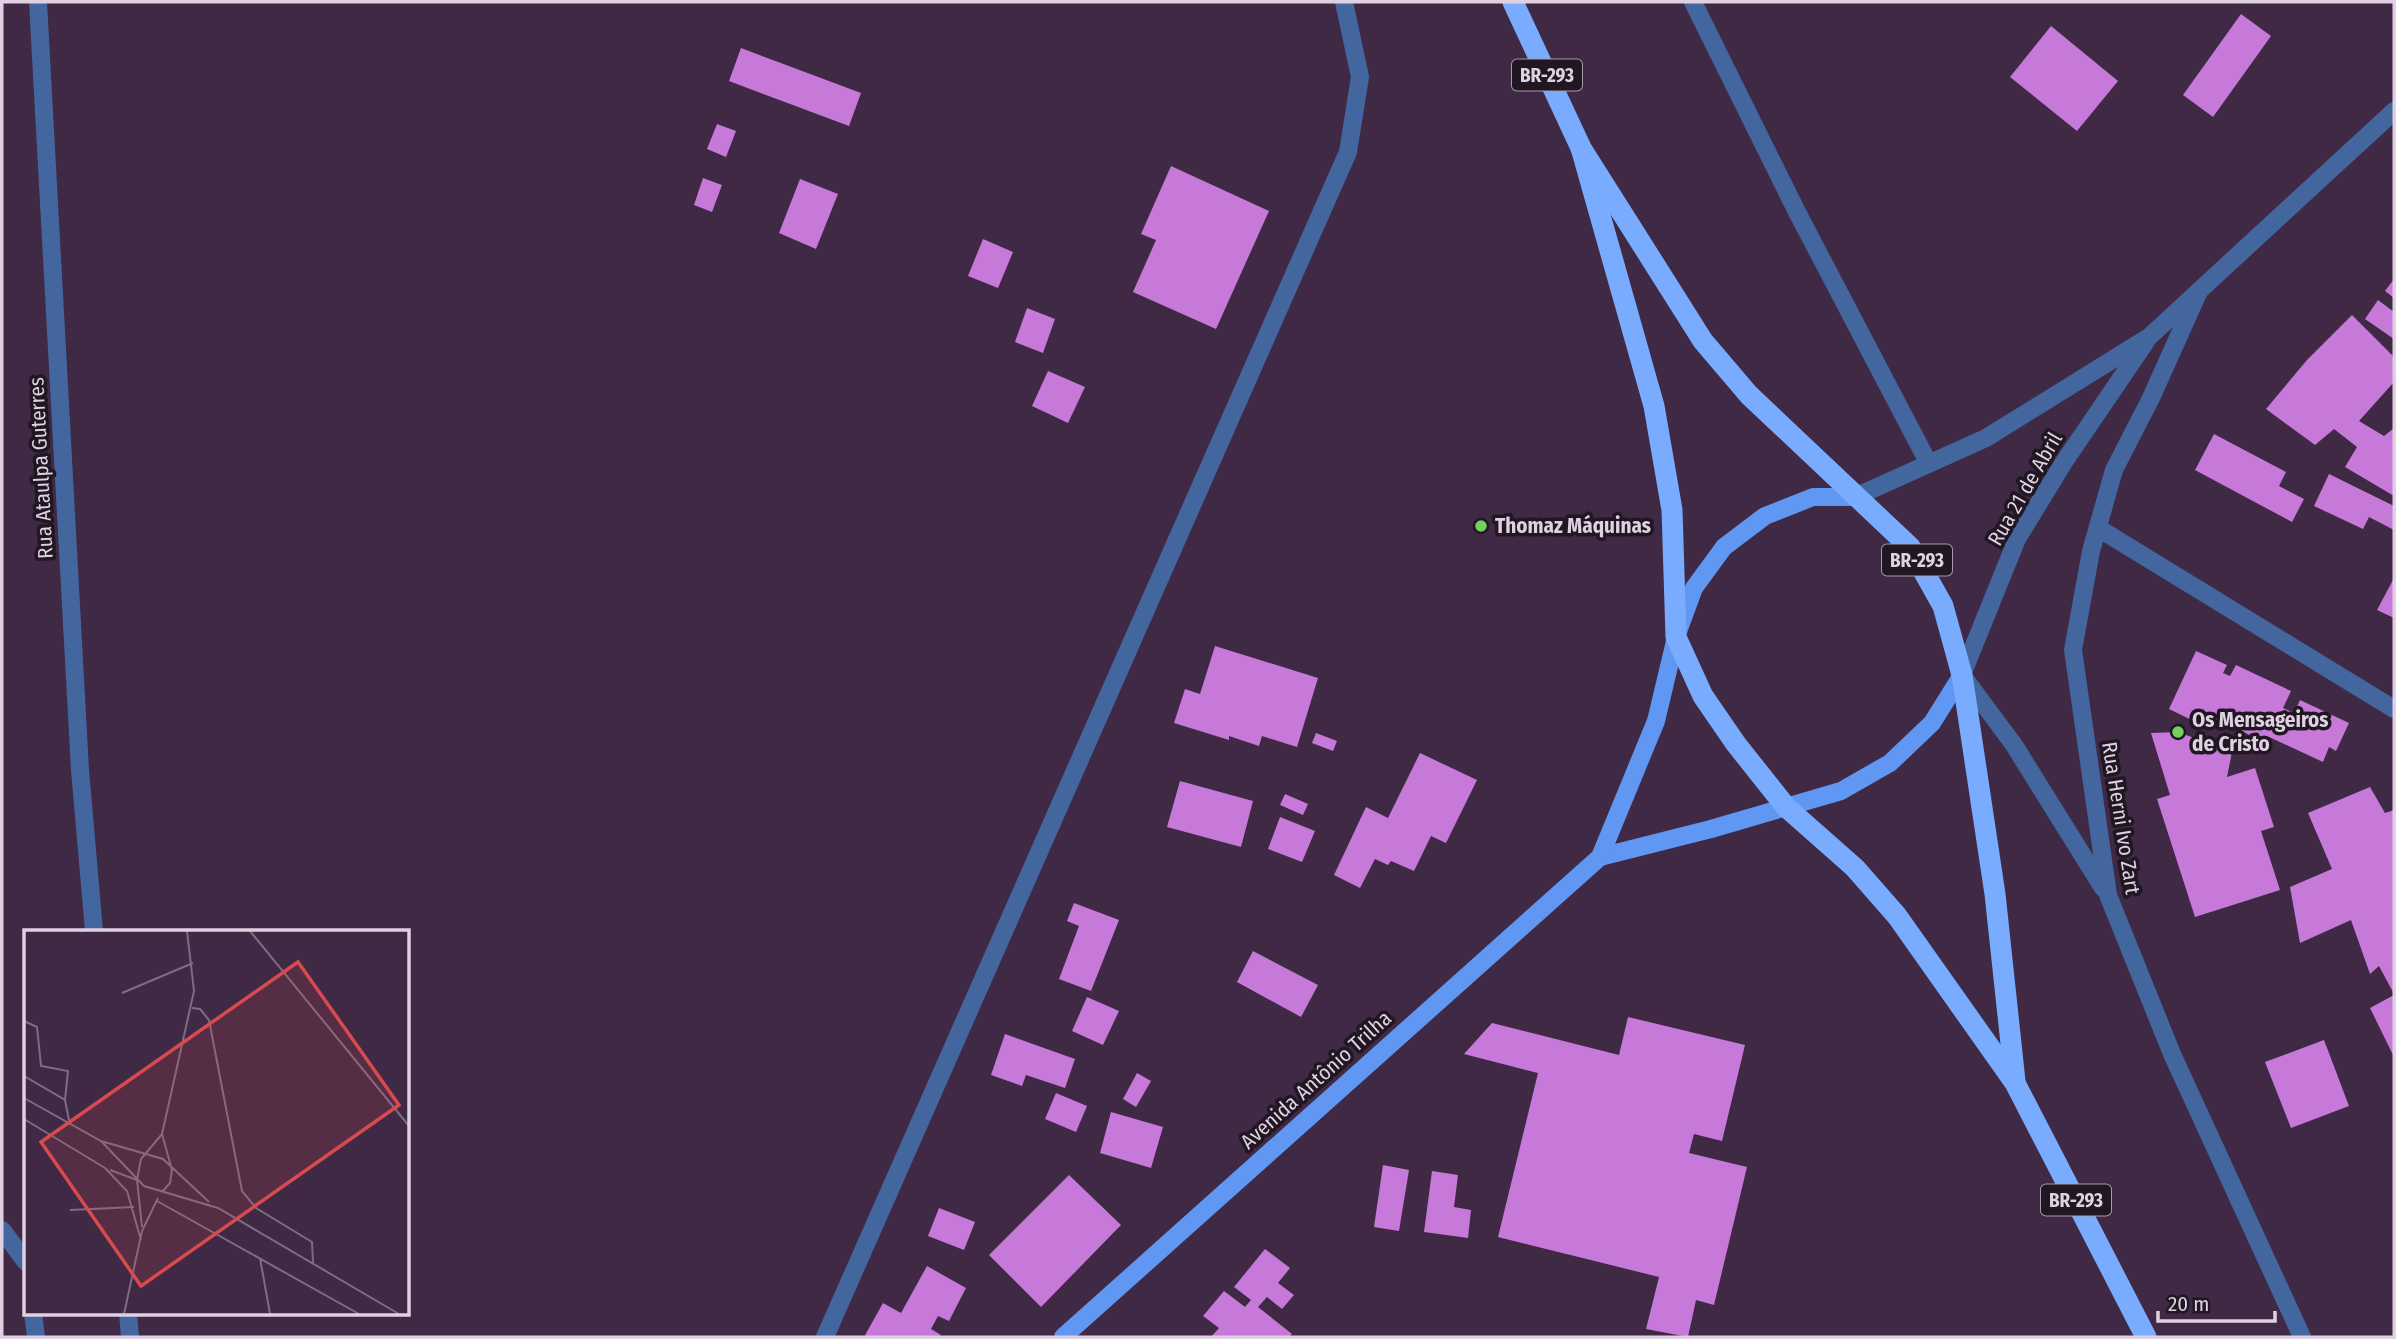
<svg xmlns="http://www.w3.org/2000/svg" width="2396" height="1339" font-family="'Fira Sans Condensed',sans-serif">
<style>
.building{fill:#c779da}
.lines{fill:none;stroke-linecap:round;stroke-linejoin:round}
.minor{stroke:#43669f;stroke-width:18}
.major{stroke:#5f97f3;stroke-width:18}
.highway{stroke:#79acff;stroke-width:21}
.poi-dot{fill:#74d25c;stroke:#201723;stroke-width:2.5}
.labels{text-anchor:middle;stroke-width:7;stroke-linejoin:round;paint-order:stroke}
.shield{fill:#201723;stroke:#a699a9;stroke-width:2}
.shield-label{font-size:19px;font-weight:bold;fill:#dfd1e2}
.street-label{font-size:21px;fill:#dfd1e2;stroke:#201723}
.poi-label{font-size:21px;font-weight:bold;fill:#dfd1e2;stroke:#201723;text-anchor:start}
.inset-road{fill:none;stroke:#7f6c84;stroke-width:2}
.view{fill:#d84a4d;fill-opacity:0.15;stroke:#d84a4d;stroke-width:3.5}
.inset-edge{fill:none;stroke:#dfd1e2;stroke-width:3.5}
</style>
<rect width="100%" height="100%" fill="#3f2945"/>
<g class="building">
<path d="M2241,14L2271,36L2213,117L2183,95Z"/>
<path d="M2051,26L2118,81L2077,131L2010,77Z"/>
<path d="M741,48L861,93L849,126L729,81Z"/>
<path d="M717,124L736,131L726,157L707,149Z"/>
<path d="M1171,166L1269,211L1216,329L1133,292L1156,240L1141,234Z"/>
<path d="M703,178L722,185L712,212L694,205Z"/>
<path d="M800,179L838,194L816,249L779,233Z"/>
<path d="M983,239L1013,252L998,288L968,276Z"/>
<path d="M2394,279V298L2385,291Z"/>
<path d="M2378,300L2394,312V339L2365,319Z"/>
<path d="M1027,308L1055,319L1043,353L1015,342Z"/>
<path d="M2352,315L2394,357V382L2359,421L2384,436L2394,428V496L2345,467L2357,447L2334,429L2315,445L2266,409L2307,360Z"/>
<path d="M1048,371L1085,387L1068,423L1032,406Z"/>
<path d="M2214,434L2286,472L2279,486L2304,499L2292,522L2195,470Z"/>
<path d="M2329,474L2394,506V530L2369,517L2363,529L2314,506Z"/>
<path d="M2394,578V618L2377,610Z"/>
<path d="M1215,646L1318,678L1297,747L1262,736L1259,746L1229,736V740L1174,723L1185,689L1200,694Z"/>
<path d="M2196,651L2227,665L2223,673L2230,676L2236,665L2291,691L2283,708L2294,713L2300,700L2349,723L2336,751L2329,747L2323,762L2269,737L2267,743L2211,717L2206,727L2169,709Z"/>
<path d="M2178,732L2232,752L2227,777L2255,768L2274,827L2261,831L2280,890L2195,917L2157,799L2170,795L2151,733Z"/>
<path d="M1316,733L1337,741L1333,751L1312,743Z"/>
<path d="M1420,753L1477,780L1446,843L1431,836L1414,871L1391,861L1388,865L1375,859L1360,888L1334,875L1366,807L1388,818Z"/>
<path d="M1180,781L1253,801L1241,847L1167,827Z"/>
<path d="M2370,787L2385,813L2394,810V994L2379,966L2370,974L2351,920L2300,943L2290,887L2332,869L2308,813Z"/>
<path d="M1285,794L1308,804L1303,815L1280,805Z"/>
<path d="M1280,817L1315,831L1302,862L1268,849Z"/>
<path d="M1074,903L1119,920L1091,991L1059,979L1079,926L1067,921Z"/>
<path d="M1253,951L1318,985L1301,1017L1237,982Z"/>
<path d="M2394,995V1057L2370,1008Z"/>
<path d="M1087,997L1119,1011L1103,1045L1072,1031Z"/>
<path d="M1628,1017L1745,1045L1722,1141L1694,1134L1689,1153L1747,1167L1714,1305L1696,1300L1688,1337L1646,1329L1659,1277L1498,1237L1538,1073L1464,1054L1492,1023L1619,1055Z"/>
<path d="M1005,1034L1075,1059L1065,1088L1026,1075L1022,1086L991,1075Z"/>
<path d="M2324,1040L2349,1106L2291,1128L2265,1062Z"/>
<path d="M1137,1073L1151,1081L1136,1107L1123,1099Z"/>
<path d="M1056,1093L1087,1106L1076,1132L1045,1119Z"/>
<path d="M1111,1112L1163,1127L1151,1168L1100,1153Z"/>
<path d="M1383,1165L1409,1170L1399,1231L1374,1227Z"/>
<path d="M1432,1171L1458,1175L1454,1207L1471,1210L1468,1238L1424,1232Z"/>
<path d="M1069,1175L1121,1225L1041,1307L989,1255Z"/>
<path d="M939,1208L975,1222L964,1250L928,1236Z"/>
<path d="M1265,1249L1290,1268L1278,1283L1294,1295L1282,1309L1267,1297L1258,1307L1292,1334L1289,1337H1211L1219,1328L1203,1316L1224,1291L1245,1307L1251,1300L1234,1287Z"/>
<path d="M927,1266L966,1288L949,1321L938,1316L931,1329L941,1335L939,1337H864L883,1303L901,1313Z"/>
</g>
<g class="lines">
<g class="minor">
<path d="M38,2L80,770L94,931"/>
<path d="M1693,2L1797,212L1929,464"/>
<path d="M2199,291L2151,398L2114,470L2091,551L2073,650L2108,895L2172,1054L2302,1337"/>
<path d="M1855,497L1986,438L2149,337L2394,111"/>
<path d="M2098,528L2394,709"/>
<path d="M2103,888L2014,745L1962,675L2017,539L2064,462L2145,343"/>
<path d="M2,1230L26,1262"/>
<path d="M33,1313L36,1337"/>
<path d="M128,1313L130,1337"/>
<path d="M825,1337L1348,152L1360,77L1344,2"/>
</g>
<g class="major">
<path d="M1600,857L1711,829L1841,791L1890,763L1932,723L1962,675"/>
<path d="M1063,1337L1600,857L1656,721L1676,637L1694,588L1724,547L1765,516L1813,497H1855"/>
</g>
<g class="highway">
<path d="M1513,2L1581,148L1703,341L1749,395L1910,547L1943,606L1962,675L1995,894L2015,1081"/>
<path d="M1581,148L1654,406L1672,510L1676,637L1703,696L1736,744L1786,807L1855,868L1897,916L2015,1083L2146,1337"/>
</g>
</g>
<g class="poi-dot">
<circle cx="1481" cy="526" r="7"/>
<circle cx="2178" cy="732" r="7"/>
</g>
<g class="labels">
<g class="shield">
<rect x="1512" y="59.5" width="70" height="31" rx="5"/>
<rect x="1882" y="544.5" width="70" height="31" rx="5"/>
<rect x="2041" y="1184.5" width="70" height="31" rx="5"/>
</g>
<g class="shield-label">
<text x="1547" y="82">BR-293</text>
<text x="1917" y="567">BR-293</text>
<text x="2076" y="1207">BR-293</text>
</g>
<g class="street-label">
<text transform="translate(41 468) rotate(-93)" y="7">Rua Ataulpa Guterres</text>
<text transform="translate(2025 489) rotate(-60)" y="7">Rua 21 de Abril</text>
<text transform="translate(2121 818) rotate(81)" y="7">Rua Herni Ivo Zart</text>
<text transform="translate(1316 1080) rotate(-42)" y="7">Avenida Antônio Trilha</text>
</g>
<g class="poi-label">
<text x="1495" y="533">Thomaz Máquinas</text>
<text x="2192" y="727">Os Mensageiros<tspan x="2192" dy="24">de Cristo</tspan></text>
</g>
</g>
<g transform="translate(24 930)">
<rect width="385" height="385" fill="#3f2945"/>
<path class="inset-road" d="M226,1L385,196M98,63L169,33M168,78L176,79L185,90L218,261L232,278L288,312L289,333M0,91L13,97L17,136L44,141L41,170M0,146L41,170L46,195M0,168L77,211L139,229L185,272M0,189L81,238L103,261L117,310M77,211L120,256L194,278L375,384M86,240L113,250L118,297M113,250L117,229L138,204M138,262L146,253L148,240L138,204L170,61L163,1M133,271L335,384M46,280L110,277M236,328L246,384M100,384L118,301L134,268"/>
<path class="view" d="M274,32L375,175L117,356L17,212Z"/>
<rect width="385" height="385" class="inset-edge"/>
</g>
<rect width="2396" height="1339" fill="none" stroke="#dfd1e2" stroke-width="7"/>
<path d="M2158 1311v10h117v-10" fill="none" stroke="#dfd1e2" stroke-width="3.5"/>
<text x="2168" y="1311" font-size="21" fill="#dfd1e2" stroke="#201723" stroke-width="5" paint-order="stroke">20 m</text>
</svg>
